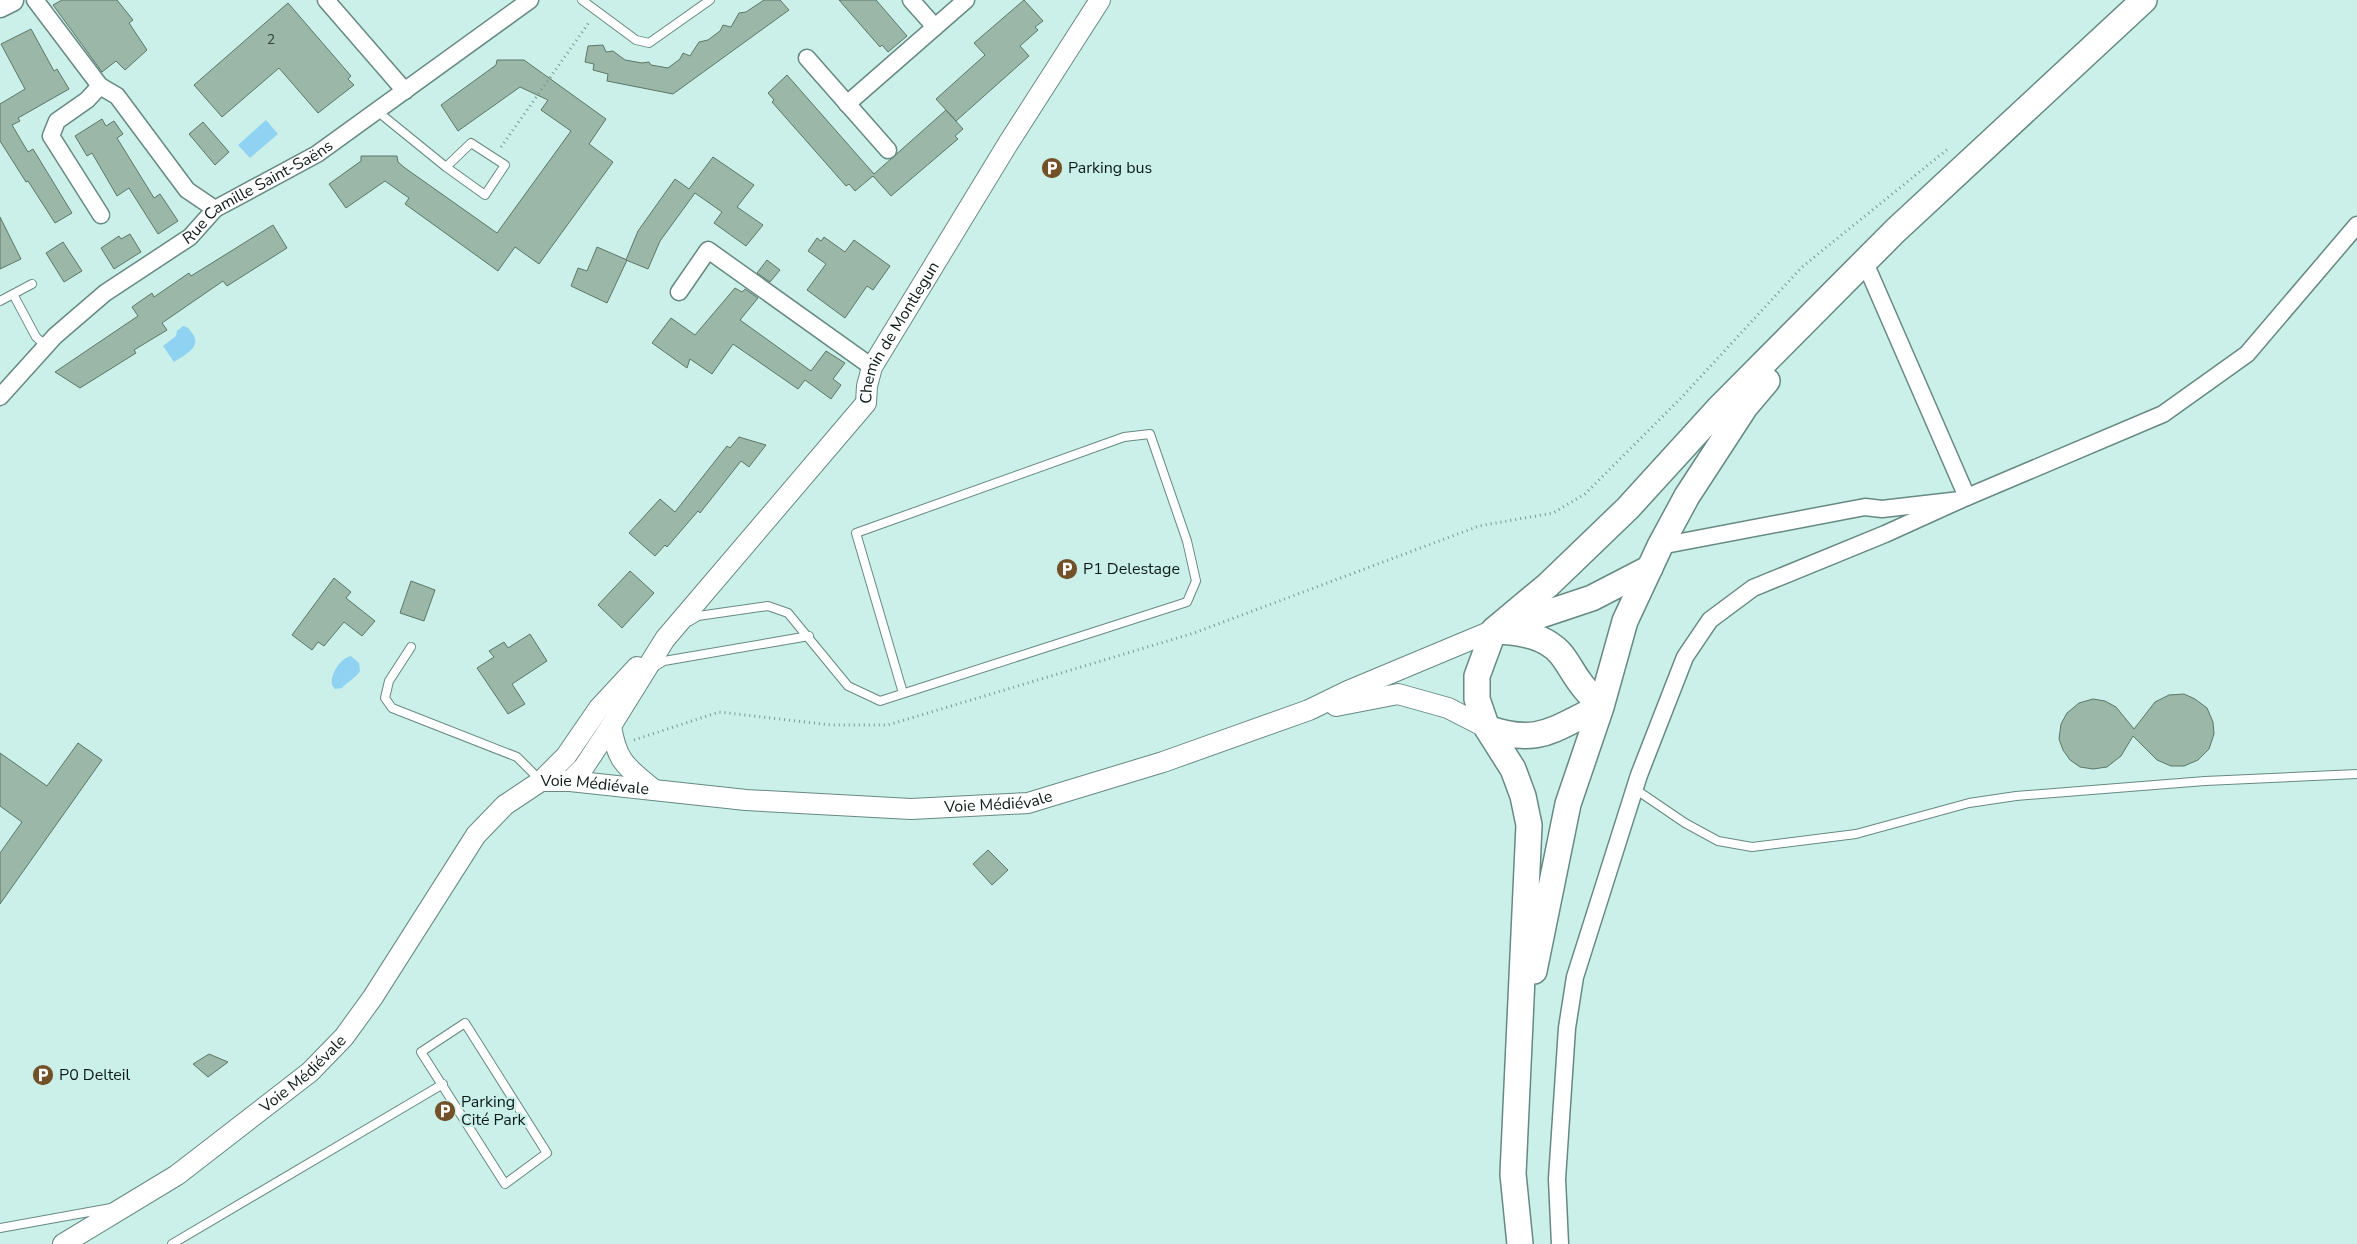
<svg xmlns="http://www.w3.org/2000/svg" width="2357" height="1244" viewBox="0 0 2357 1244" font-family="'Nunito Sans',sans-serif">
  <rect width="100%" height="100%" fill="#cbf0e9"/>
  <path fill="#90d2f1" d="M266,120l12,14 -28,24 -12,-13z
    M183,326c5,1 6,3 9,7 11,14 -8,22 -18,29l-11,-16 13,-10 1,-5z
    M351,656l8,7 1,8c-5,8 -12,10 -18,17l-7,1 -3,-4c-2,-10 8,-27 19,-29z"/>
  <path fill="#9ab7a7" stroke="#5c7768" d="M62,0h55l16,20 -4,3 18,27 -22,20 -9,-9 -14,11 -49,-67z
    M764,0h16l9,10 -116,84 -66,-13 1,-7 -15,-4 1,-6 -9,-2 3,-16 15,-1 3,7 7,-1 12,9 17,3 7,-1 2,3 17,3 12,-9 3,-6 7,3 9,-14 9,-2 12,-9 3,-6 8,2 8,-14 7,-1z
    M839,0h37l31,36 -19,16 -6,-7 -2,2z
    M1024,0l19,21 -8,6 3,3 -18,16 9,10 -73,65 -20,-22 49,-44 -11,-12z
    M288,3l63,73 -3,3 6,6 -36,28 -39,-45 -57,49 -28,-32z
    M31,29l23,42 3,-2 12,20 -51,29 2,3 -8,4 16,27 5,-3 39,64 -17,10 -27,-42 -2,1 -26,-41v-37l25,-15 -24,-45z
    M497,60h27l82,59 -17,25 24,18 -74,102 -24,-17 -17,24 -93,-67 4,-6 -24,-17 -39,27 -17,-24 32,-23v-5h36l1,6 7,6 92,65 74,-102 -30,-21 7,-10 -28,-13 -62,44 -17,-26 55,-40z
    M787,75l87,99 72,-64 17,19 -8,7 3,3 -67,57 -18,-20 -18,15 -6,-7 -3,2 -74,-84 2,-2 -6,-7z
    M102,119l4,7 8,-5 9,13 -6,4 37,60 6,-4 18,27 -20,13 -29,-46 -12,8 -25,-43 -5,3 -12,-20z
    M203,122l26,30 -14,13 -26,-31z
    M713,157l41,28 -17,22 26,18 -17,21 -32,-23 8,-11 -27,-19 -35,48 -12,28 -22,-9 12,-29 37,-52 14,10z
    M0,217l21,42 -21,10z
    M273,225l14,23 -60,38 -4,-5 -61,42 5,7 -33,20 2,3 -56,35 -25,-16 83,-56 -6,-9 20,-14 2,4 35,-24 2,3z
    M130,234l11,18 -27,17 -13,-21 18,-12 2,3z
    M824,237l21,15 9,-12 36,26 -17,24 -6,-4 -22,32 -38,-28 19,-26 -18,-13 9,-13 4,3z
    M63,242l19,29 -18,11 -18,-29z
    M597,247l30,13 -20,43 -36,-17 7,-18 9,3z
    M767,260l13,10 -10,12 -13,-9z
    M735,288l7,4 3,-3 13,9 -18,22 71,51 15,-20 19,12 -12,16 8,6 -10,14 -26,-19 -7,9 -65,-45 -21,30 -22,-15 -3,9 -35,-25 19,-25 24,17z
    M739,437l27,8 -17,22 -8,-6 -41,52 -2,-2 -31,36 -2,-2 -10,11 -26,-23 31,-34 15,13 52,-66 3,2z
    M630,571l24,22 -32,35 -24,-23z
    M334,578l17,14 -5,6 29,23 -13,15 -18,-14 -20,24 -6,-4 -6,8 -20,-15z
    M411,581l24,9 -11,31 -24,-8z
    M530,634l17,27 -35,23 13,20 -17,10 -31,-46 17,-11 -5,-6 15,-9 4,6z
    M2184,694l11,5 12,9 6,14 1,12 -5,15 -11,11 -14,6h-13l-14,-6 -24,-24 -12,20 -14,11 -14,2 -13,-2 -10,-7 -7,-10 -4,-11 2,-15 6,-11 12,-10 14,-4 12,2 11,6 18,22 21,-27 14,-7z
    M78,743l24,17 -102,144v-51l22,-31 -22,-16v-53l47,33z
    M988,850l20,20 -16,15 -19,-21z
    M209,1054l19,8 -20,15 -15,-13z"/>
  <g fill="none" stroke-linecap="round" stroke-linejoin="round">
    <g stroke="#668983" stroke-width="10">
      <path id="service" d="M582,0l54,40 13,3 61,-43
        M377,111l69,56 39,28 20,-30 -34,-22 -25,24
        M13,294l23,43 10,9
        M0,301l32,-17
        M690,621l8,-5 70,-10 20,7 60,73 32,15c102,-33 205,-66 307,-99l9,-21 -9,-40 -37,-107 -26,3 -268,96 47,160
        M411,647l-22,34 -4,17 7,10 125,49 23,23
        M654,667l10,-6 145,-25
        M1635,789l50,34 33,18 34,6 104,-13 113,-31 47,-7 189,-15 152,-7
        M465,1023l82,130 -42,31 -84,-132z
        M0,1228l111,-20
        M172,1244l271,-160"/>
    </g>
    <g stroke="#668983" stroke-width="19">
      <g id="minor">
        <path d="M35,0l65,86 17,10 70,94 28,19"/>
        <path d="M326,0l79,91"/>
        <path d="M911,0l24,27"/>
        <path d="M807,58l81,92"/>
        <path d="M100,86l-13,14 -30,21 -6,15 50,79"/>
        <path d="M847,104l119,-104"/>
        <path d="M1866,265l101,232"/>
        <path d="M679,292l29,-42 164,117"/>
        <path id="s1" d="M0,397l55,-61 50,-43 85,-56 25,-28 102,-55 213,-154"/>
        <path d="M1960,500l203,-86 84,-60 110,-129"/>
        <path d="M1560,1244l-3,-65 10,-151 8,-51 64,-202 46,-118 25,-37 43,-32 132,-54 75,-34 -78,9 -17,-2 -205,39"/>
      </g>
    </g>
    <g stroke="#668983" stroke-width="22">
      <g id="tertiary">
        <path d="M1336,706l62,-12 50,14 39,20"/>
        <path id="s2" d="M541,781h29l176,19 165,9 117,-6 135,-41 146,-52 39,-19 146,-61"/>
        <path d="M570,781l14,-14 27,-41"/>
        <path id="s3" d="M654,790c-27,-23 -37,-27 -43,-64l54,-87 201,-236 1,-17 5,-19 137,-225 91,-142"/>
        <path id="s4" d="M63,1244l114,-69 133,-103 34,-35 29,-40 103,-162 29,-30 36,-24 25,-25 33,-48 38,-41"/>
      </g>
    </g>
    <g stroke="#668983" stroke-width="25">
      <path id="secondary" d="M0,6l12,-6"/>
    </g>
    <g stroke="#668983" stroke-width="28">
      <path id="primary" d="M1508,626l84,-28 58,-30
        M1499,631c13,1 28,2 41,8 23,10 26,24 39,42 6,9 15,18 22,26
        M1487,728c53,19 68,-1 114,-21
        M1534,971l34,-167 33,-97 24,-86 35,-75 27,-50 58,-89 22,-26
        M1520,1244l-7,-70 16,-349 -6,-29 -10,-27 -26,-41 -10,-29v-23l17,-46 54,-45 80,-77 93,-102 174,-175 249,-231"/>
    </g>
    <path stroke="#7c9792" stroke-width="3" stroke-dasharray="1 4" stroke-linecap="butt" d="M501,147l89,-126
      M634,740l85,-28 112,13h57l306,-92 285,-107 74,-13 32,-19 96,-96 121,-131 147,-119"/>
    <use href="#service" stroke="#fff" stroke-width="8"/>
    <use href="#minor" stroke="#fff" stroke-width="16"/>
    <use href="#tertiary" stroke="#fff" stroke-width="20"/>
    <use href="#secondary" stroke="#fff" stroke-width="22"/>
    <use href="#primary" stroke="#fff" stroke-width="25"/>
  </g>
  <defs>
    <g id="parking-disc" transform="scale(1.125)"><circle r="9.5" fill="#725128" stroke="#cbf0e9"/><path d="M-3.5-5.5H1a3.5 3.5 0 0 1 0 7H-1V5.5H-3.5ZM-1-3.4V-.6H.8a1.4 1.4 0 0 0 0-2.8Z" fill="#fff"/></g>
  </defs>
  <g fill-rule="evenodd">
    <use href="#parking-disc" x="1052" y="168"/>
    <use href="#parking-disc" x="1067" y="569"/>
    <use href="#parking-disc" x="43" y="1075"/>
    <use href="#parking-disc" x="445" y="1111"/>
  </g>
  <g text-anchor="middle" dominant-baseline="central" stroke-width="5" stroke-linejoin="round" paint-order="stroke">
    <g font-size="14" fill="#30413c">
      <text x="271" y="39">2</text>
    </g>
    <g font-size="16" fill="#0c1a18" stroke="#cbf0e9" text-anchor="start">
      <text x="1068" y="168">Parking bus</text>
      <text x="1083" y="569">P1 Delestage</text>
      <text x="59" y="1075">P0 Delteil</text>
      <text x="461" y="1102">Parking<tspan x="461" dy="18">Cité Park</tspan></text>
    </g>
    <g font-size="16" fill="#0c1a18" stroke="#cbf0e9">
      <text stroke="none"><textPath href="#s1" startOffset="332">Rue Camille Saint-Saëns</textPath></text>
      <text stroke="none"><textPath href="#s3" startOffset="571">Chemin de Montlegun</textPath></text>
      <text stroke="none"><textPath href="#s2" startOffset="54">Voie Médiévale</textPath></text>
      <text stroke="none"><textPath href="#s2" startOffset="459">Voie Médiévale</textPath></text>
      <text stroke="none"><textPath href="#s4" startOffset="295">Voie Médiévale</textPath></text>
    </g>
  </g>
</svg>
